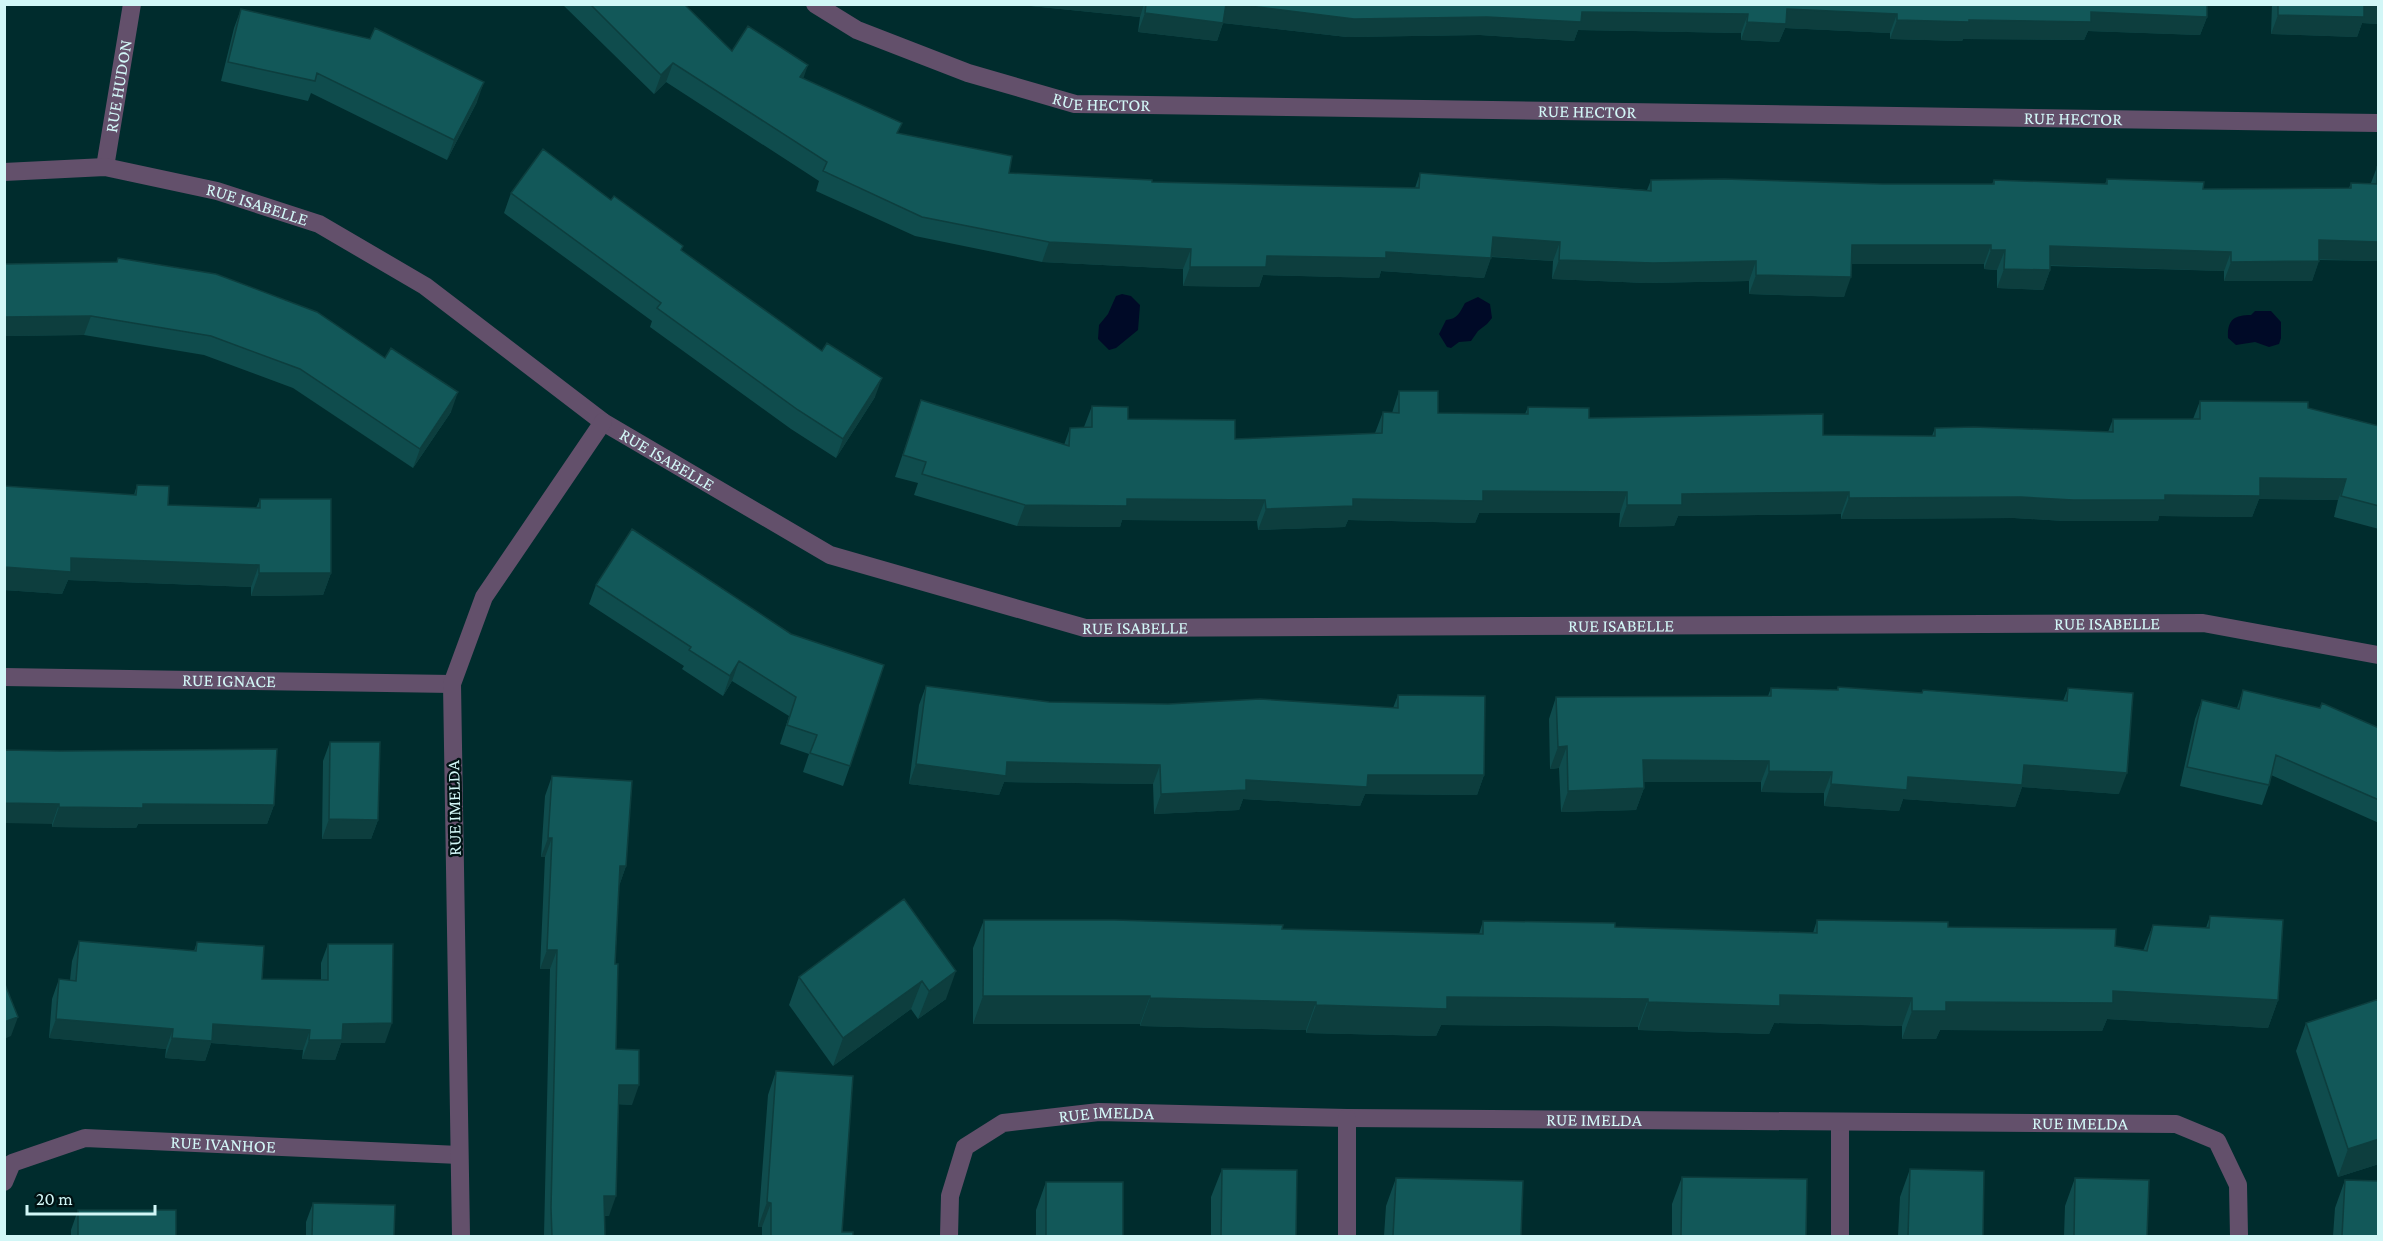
<svg xmlns="http://www.w3.org/2000/svg" width="2383" height="1241" viewBox="0 0 2383 1241" font-family="'Crimson Pro',serif">
  <rect width="100%" height="100%" fill="#002c2d"/>
  <path fill="#000a27" d="M1122,294l9,2 9,9 -2,25 -22,18 -7,2 -11,-11 1,-14 9,-11 8,-18z
    M1478,297l12,7 2,14 -5,6 -9,7 -7,10 -12,1 -8,6 -4,-1 -8,-13 7,-14c12,-1 14,-8 19,-17z
    M2255,311h16l10,11v16l-2,6 -10,3 -14,-5 -19,3 -8,-7c-1,-18 6,-23 23,-23z"/>
  <g fill="none" stroke-linecap="round" stroke-linejoin="round">
    <g stroke="#63506b" stroke-width="18">
      <path id="s1" d="M815,4l42,26 111,43 107,31 1303,19"/>
      <path id="s2" d="M105,167l27,-163"/>
      <path id="s3" d="M4,172l101,-5 112,24 102,33 106,62 178,136 227,133 255,73 1118,-5 175,32"/>
      <path id="s4" d="M4,677l448,7"/>
      <path d="M1840,1122v114"/>
      <path id="s5" d="M4,1182l8,-19 73,-25 374,17"/>
      <path d="M461,1236l-9,-552 32,-87 119,-175"/>
      <path id="s6" d="M949,1236l1,-40 15,-49 38,-24 96,-11 248,6 829,6 41,17 21,44 1,51"/>
      <path d="M1347,1236v-118"/>
    </g>
  </g>
  <path fill="#0f4c4d" d="M562,4h122l48,47 71,27 95,55 111,40 143,9 263,6 5,-15 227,17 4,-10 231,4h110l2,-4 111,4 2,-5 96,10 146,-1 2,-5h20l6,-16h2v94l-60,-1 -7,21h-88v-10l-174,-5v4l-7,20 -46,-2v-18l-13,-1v-5h-132l-8,33 -95,-3v-13l-103,2 -94,-4 1,-18 -62,-4 -7,21 -103,-7 -2,7 -116,-3 -4,12 -76,-1v-17l-141,-7 -127,-26 -99,-45 3,-10 -153,-99 -12,12z
    M1010,4h1197v13l-7,18 -112,-4 -4,9 -121,-1 -1,2 -72,-2v-6l-105,-5 -6,14 -38,-2v-7l-163,-3 -4,11 -94,-6 -133,2 -124,-14 -6,18 -79,-9 2,-15z
    M2272,4h107v20l-17,-1 -5,14 -86,-3z
    M241,9l236,93 -30,58 -136,-67 -3,8 -87,-20 13,-53z
    M511,193l100,7 72,46 -2,4 194,147 -39,61 -45,-29 -141,-102 2,-6 -148,-108z
    M118,258l333,154 -38,56 -120,-80 -89,-33 -120,-20 -80,1v-72l113,-2z
    M1399,391l39,22 87,1 3,-7 61,11 234,17 109,1 3,-8 173,4 5,-13h80l7,-18 108,7 71,18v103l-45,-12 4,-17 -79,-1 -7,18 -93,-1 -1,5h-93l-51,-3 -173,1v-5l-163,2 -4,10 -55,1 1,-14h-141l-4,10 -127,-3 -3,7 -87,3 -1,-9 -135,-1 -2,7 -103,-1 -103,-31 4,-12 -23,-6 26,-77 143,45 6,-17 14,-1 8,-21 36,13 107,20 140,-6 8,-21 9,1z
    M137,485l31,20 88,3 4,-9 71,74 -8,22 -72,1v-9l-183,-7 -6,14 -58,-4 130,-95z
    M596,585l195,49 59,132 -7,20 -40,-14 6,-18 -29,-10 9,-28 -57,-35 -9,15 -41,-27 2,-3 -95,-62z
    M926,686l123,16 344,6 5,-13 86,80 -7,20 -112,-1 -5,12 -117,-7 -4,11 -85,4 -1,-30 -149,-2 -5,13 -90,-11 10,-79z
    M1838,687l84,6 1,-3 140,11 5,-13 51,106 -97,-7 -7,20 -112,-8 -4,12 -75,-5v-13l-63,-1v-10h-118l1,6 -8,22 -75,2 -2,-44 -9,1 -1,-50 7,-22 212,-1 3,-8 66,2z
    M2243,690l136,38v95l-108,-48 -2,10 -7,20 -82,-19 15,-67 7,-19 35,8z
    M330,742l48,78 -7,19h-49l1,-78z
    M4,750l270,55 -7,19h-129l-2,4 -84,-1v-3z
    M552,776l74,90 -7,20 -4,78 1,85 16,56 -14,-1 -9,112h-5l1,20h-61l6,-267h-10l5,-112h-4l4,-61z
    M904,899l42,100 -28,20 -7,-10 -78,57 -44,-61 10,-28z
    M2210,916l68,84 -10,28 -161,-9 -5,12 -162,-1 -4,9h-34v-13l-128,-3 -5,11 -131,-4v-3l-197,-2 -5,11 -130,-3v-3l-166,-4v-2h-167v-76l11,-28 298,9 197,5 4,-13 132,6 198,6 4,-13 131,7 167,19 28,5 10,-26 53,3z
    M79,941l115,10 3,-9 65,37 59,1v-17l7,-19 57,99h-44l-6,17 -33,-1 1,-9 -92,-7 -6,18 -40,-3 1,-9 -117,-11 3,-39 7,-20 11,1 2,-19z
    M2379,999v165l-41,13 -42,-126 10,-28z
    M776,1071l66,161 11,4h-91v-9h-4l10,-132z
    M1222,1169l74,67h-85v-39z
    M1910,1169l73,67h-85l2,-39z
    M1682,1177l124,59h-134v-32z
    M1396,1178l125,58h-137l2,-30z
    M2075,1178l72,58h-83l1,-30z
    M2345,1180l34,56h-46l2,-28z
    M1046,1182l77,54h-87v-26z
    M313,1203l81,33h-88v-14z
    M78,1210l98,26h-105v-6z"/>
  <path fill="#0d3e3e" d="M1010,4h134l-4,13z
    M1225,4l357,8 166,2 -7,19 -163,-3 -4,11 -94,-6 -133,2 -124,-14 -6,18 -79,-9 7,-19z
    M2364,4h15v20l-17,-1 -5,14 -86,-3 7,-19z
    M1787,9l110,5 -7,19 -105,-5 -6,14 -38,-2 6,-18z
    M2091,12l116,5 -7,18 -112,-4 -4,9 -121,-1 -1,2 -72,-2 7,-19z
    M673,63l-7,19 -12,12 7,-19z
    M808,65l-7,20 -1,-8z
    M484,82l-7,20 -30,58 7,-20z
    M1493,237l67,5 -7,19 -68,-5z
    M2319,240l60,2v19l-67,-2z
    M1049,242l142,7 -8,20 -141,-7z
    M1852,245h139l-7,19h-139z
    M2050,246l181,6 -7,19 -181,-6z
    M1991,250h14l-8,20 -13,-1z
    M1386,252l105,6 -7,20 -103,-7 -2,7 -116,-3 -4,12 -76,-1 7,-19 77,-11z
    M1559,260l197,1 -7,20 -103,2 -94,-4z
    M2319,261l-7,20h-88l7,-19z
    M2004,269l46,1 -7,20 -46,-2z
    M1756,275l95,2 -7,20 -95,-3z
    M91,316l-7,19 -80,1v-19z
    M882,378l-7,19 -39,61 7,-19z
    M458,392l-7,20 -38,56 7,-19z
    M2260,478l86,1 -8,21 -79,-1 -7,18 -93,-1 -1,5h-93l-51,-3 -173,1 8,-21z
    M1483,491l144,1 -7,21h-141l-4,10 -127,-3 -3,7 -87,3 8,-21 87,-10z
    M1849,492l-8,22 -163,2 -4,10 -55,1 8,-22 55,-11z
    M1127,499l138,1 -8,21 -135,-1 -2,7 -103,-1 8,-21z
    M71,558l188,7 -8,22 -183,-7 -6,14 -58,-4v-23z
    M259,573h72l-8,22 -72,1z
    M739,661l-7,20 -9,15 7,-20z
    M1567,746l-8,22 -9,1 8,-22z
    M1643,760l126,1 -8,21h-126z
    M1007,762l153,3 -7,19 -149,-2 -5,13 -90,-11 7,-20z
    M2024,765l103,8 -8,21 -97,-7 -7,20 -112,-8 -4,12 -75,-5 7,-22z
    M1769,771l63,1 -8,21 -63,-1z
    M1368,775h116l-7,20 -112,-1 -5,12 -117,-7 -4,11 -85,4 7,-20 85,-14z
    M1644,788l-8,22 -75,2 7,-21z
    M4,803l55,1 -7,20 -48,-1z
    M143,804l131,1 -7,19h-129l-2,4 -84,-1 7,-20z
    M329,819l49,1 -7,19h-49z
    M548,838h4l-7,19h-4z
    M620,866h6l-7,20 -6,-1z
    M547,950h10l-7,19h-10z
    M956,971l-10,28 -28,20 11,-28z
    M922,981l-11,28 -78,57 10,-28z
    M2113,991l165,9 -10,28 -161,-9 -5,12 -162,-1 -4,9h-34l10,-28 34,-9z
    M1780,995l132,3 -10,28 -128,-3 -5,11 -131,-4 10,-28z
    M983,996h167l-10,28h-167z
    M1447,997l201,2 -10,28 -197,-2 -5,11 -130,-3 10,-28z
    M1150,998l166,4 -10,28 -166,-4z
    M18,1017l-7,19 -7,3v-17z
    M56,1019l117,10 -7,20 -117,-11z
    M392,1023l-7,20h-44l-6,17 -33,-1 7,-19 34,-16z
    M213,1024l97,6 -7,20 -92,-7 -6,18 -40,-3 7,-20z
    M619,1085h20l-7,20 -21,-1z
    M2379,1139v25l-41,13 10,-28z
    M604,1196h12l-7,20 -12,-1z
    M767,1202l4,1 -9,24h-4z"/>
  <path fill="#125859" stroke="#0d3e3e" stroke-width="1.5" d="M590,4h94l48,47 16,-25 60,39 -8,12 102,46 -5,10 115,23 -3,17 143,7v2l267,6 1,-15 231,18v-11l73,-1 158,5h112v-4l113,4v-5l97,3 -1,7 148,-1v-5l26,1v-17h2v75l-60,-2v21l-88,1v-10l-181,-6v24l-46,-1 1,-19h-14v-5h-139l-1,32 -95,-2v-14l-103,2 -94,-3 1,-18 -67,-5 -2,21 -105,-6v6l-119,-2 -1,11h-76l1,-18 -142,-7 -127,-25 -99,-46 4,-9 -154,-99 -12,12z
    M1146,4h80l-3,19 -78,-10z
    M1233,4h974v13l-116,-5v10l-122,-2v2l-72,-2v-6l-110,-5 -1,15 -39,-2 1,-8 -166,-2 -1,10 -94,-5 -133,2z
    M2278,4h86v13l-86,-2z
    M241,9l129,30 5,-11 109,54 -30,58 -137,-67 -2,8 -87,-19z
    M543,149l68,51 3,-4 69,50 -2,4 141,101 5,-8 55,35 -39,61 -45,-29 -141,-102 4,-5 -150,-110z
    M118,258l98,16 101,38 68,46 6,-10 67,44 -38,57 -120,-80 -89,-33 -120,-20 -87,1v-53l113,-2z
    M1399,391h39v22l90,1v-7l61,1v10l234,-4v21l112,1v-8l39,-1 139,5v-13h87v-18l108,1v6l71,18v80l-38,-10 5,-17 -86,-1v18l-95,-1v5h-92l-52,-3 -172,1v-6l-167,2v11h-55v-13l-144,-1v10l-130,-2v7l-87,3 -1,-9 -138,-1v7l-102,-1 -103,-31 4,-12 -23,-7 18,-55 148,46 1,-18 22,-1v-21l36,1v12l107,1v19l147,-6 1,-21 16,1z
    M137,485l32,1 -1,19 92,3v-9h71v74h-72v-8l-188,-7v14l-67,-5v-81l132,9z
    M632,529l159,105 93,31 -34,101 -40,-13 7,-18 -30,-10 9,-28 -57,-36 -9,15 -41,-26 2,-3 -95,-62z
    M926,686l123,16 119,2 92,-5 138,9v-13l87,1 -1,79h-116l-1,12 -121,-7v10l-85,4 -1,-29 -153,-3 -1,14 -90,-12z
    M1838,687l84,6 1,-3 144,11 1,-13 65,5 -6,80 -103,-8 -2,20 -114,-8 -1,13 -76,-6 1,-12 -63,-1v-10l-126,-1 1,28 -76,3 -1,-45 -9,1 -2,-50 215,-1v-8l67,2z
    M2243,690l77,18 2,-5 57,25v72l-103,-45 -7,30 -82,-18 15,-67 37,9z
    M330,742h50l-2,78 -49,-1z
    M277,749l-3,56 -131,-1v4l-84,-1v-3l-55,-1v-53l56,1z
    M552,776l80,5 -6,85h-6l-5,98h3l-2,85 23,1v35h-20l-3,111h-12l1,40h-53l-1,-28 6,-258h-10l5,-112h-4z
    M904,899l52,72 -27,20 -7,-10 -79,57 -44,-61z
    M2210,916l73,4 -5,80 -165,-9v12l-167,-1v9h-34v-13l-132,-3v11l-132,-4v-3l-201,-2v12l-131,-4v-3l-166,-4v-2h-167l1,-76h131l168,5 -1,4 201,5v-13l132,2v4l202,6v-13l131,2v5l168,2 -1,17 32,5 6,-26 56,3z
    M79,941l117,10 1,-9 67,4 -2,33 66,1v-36h65l-1,79 -49,1 -1,16h-33l1,-10 -97,-6 -1,17 -40,-3 1,-9 -117,-10 3,-40 17,2z
    M4,982l14,35 -14,5z
    M2379,999v140l-31,10 -42,-126z
    M776,1071l77,5 -11,156h11v4h-82v-33l-4,-1z
    M1222,1169l75,1 -1,66h-75z
    M1910,1169l74,2 -1,65h-75z
    M1682,1177l125,2 -1,57h-125z
    M1396,1178l127,3 -2,55h-128z
    M2075,1178l74,2 -2,56h-73z
    M2345,1180l34,1v55h-37z
    M1046,1182h77v54h-77z
    M313,1203l82,2 -1,31h-82z
    M78,1210h98v26h-98z"/>
  <g text-anchor="middle" dominant-baseline="central" stroke-width="4.5" stroke-linejoin="round" paint-order="stroke">
    <g font-size="18" fill="#d2f7f7" stroke="#001213">
      <text stroke="none"><textPath href="#s2" startOffset="82">RUE HUDON</textPath></text>
      <text stroke="none"><textPath href="#s1" startOffset="306">RUE HECTOR</textPath></text>
      <text stroke="none"><textPath href="#s1" startOffset="792">RUE HECTOR</textPath></text>
      <text stroke="none"><textPath href="#s1" startOffset="1278">RUE HECTOR</textPath></text>
      <text stroke="none"><textPath href="#s3" startOffset="258">RUE ISABELLE</textPath></text>
      <text stroke="none"><textPath href="#s3" startOffset="744">RUE ISABELLE</textPath></text>
      <text stroke="none"><textPath href="#s3" startOffset="2220">RUE ISABELLE</textPath></text>
      <text stroke="none"><textPath href="#s3" startOffset="1248">RUE ISABELLE</textPath></text>
      <text stroke="none"><textPath href="#s3" startOffset="1734">RUE ISABELLE</textPath></text>
      <text stroke="none"><textPath href="#s4" startOffset="225">RUE IGNACE</textPath></text>
      <text transform="translate(454 808) rotate(-91)">RUE IMELDA</text>
      <text stroke="none"><textPath href="#s6" startOffset="240">RUE IMELDA</textPath></text>
      <text stroke="none"><textPath href="#s6" startOffset="728">RUE IMELDA</textPath></text>
      <text stroke="none"><textPath href="#s6" startOffset="1214">RUE IMELDA</textPath></text>
      <text stroke="none"><textPath href="#s5" startOffset="236">RUE IVANHOE</textPath></text>
    </g>
  </g>
  <rect width="2383" height="1241" fill="none" stroke="#d2f7f7" stroke-width="12"/>
  <path d="M27 1205v9h128v-9" fill="none" stroke="#d2f7f7" stroke-width="3"/>
  <text x="36" y="1205" font-size="18" fill="#d2f7f7" stroke="#001213" stroke-width="4.5" paint-order="stroke">20 m</text>
</svg>
